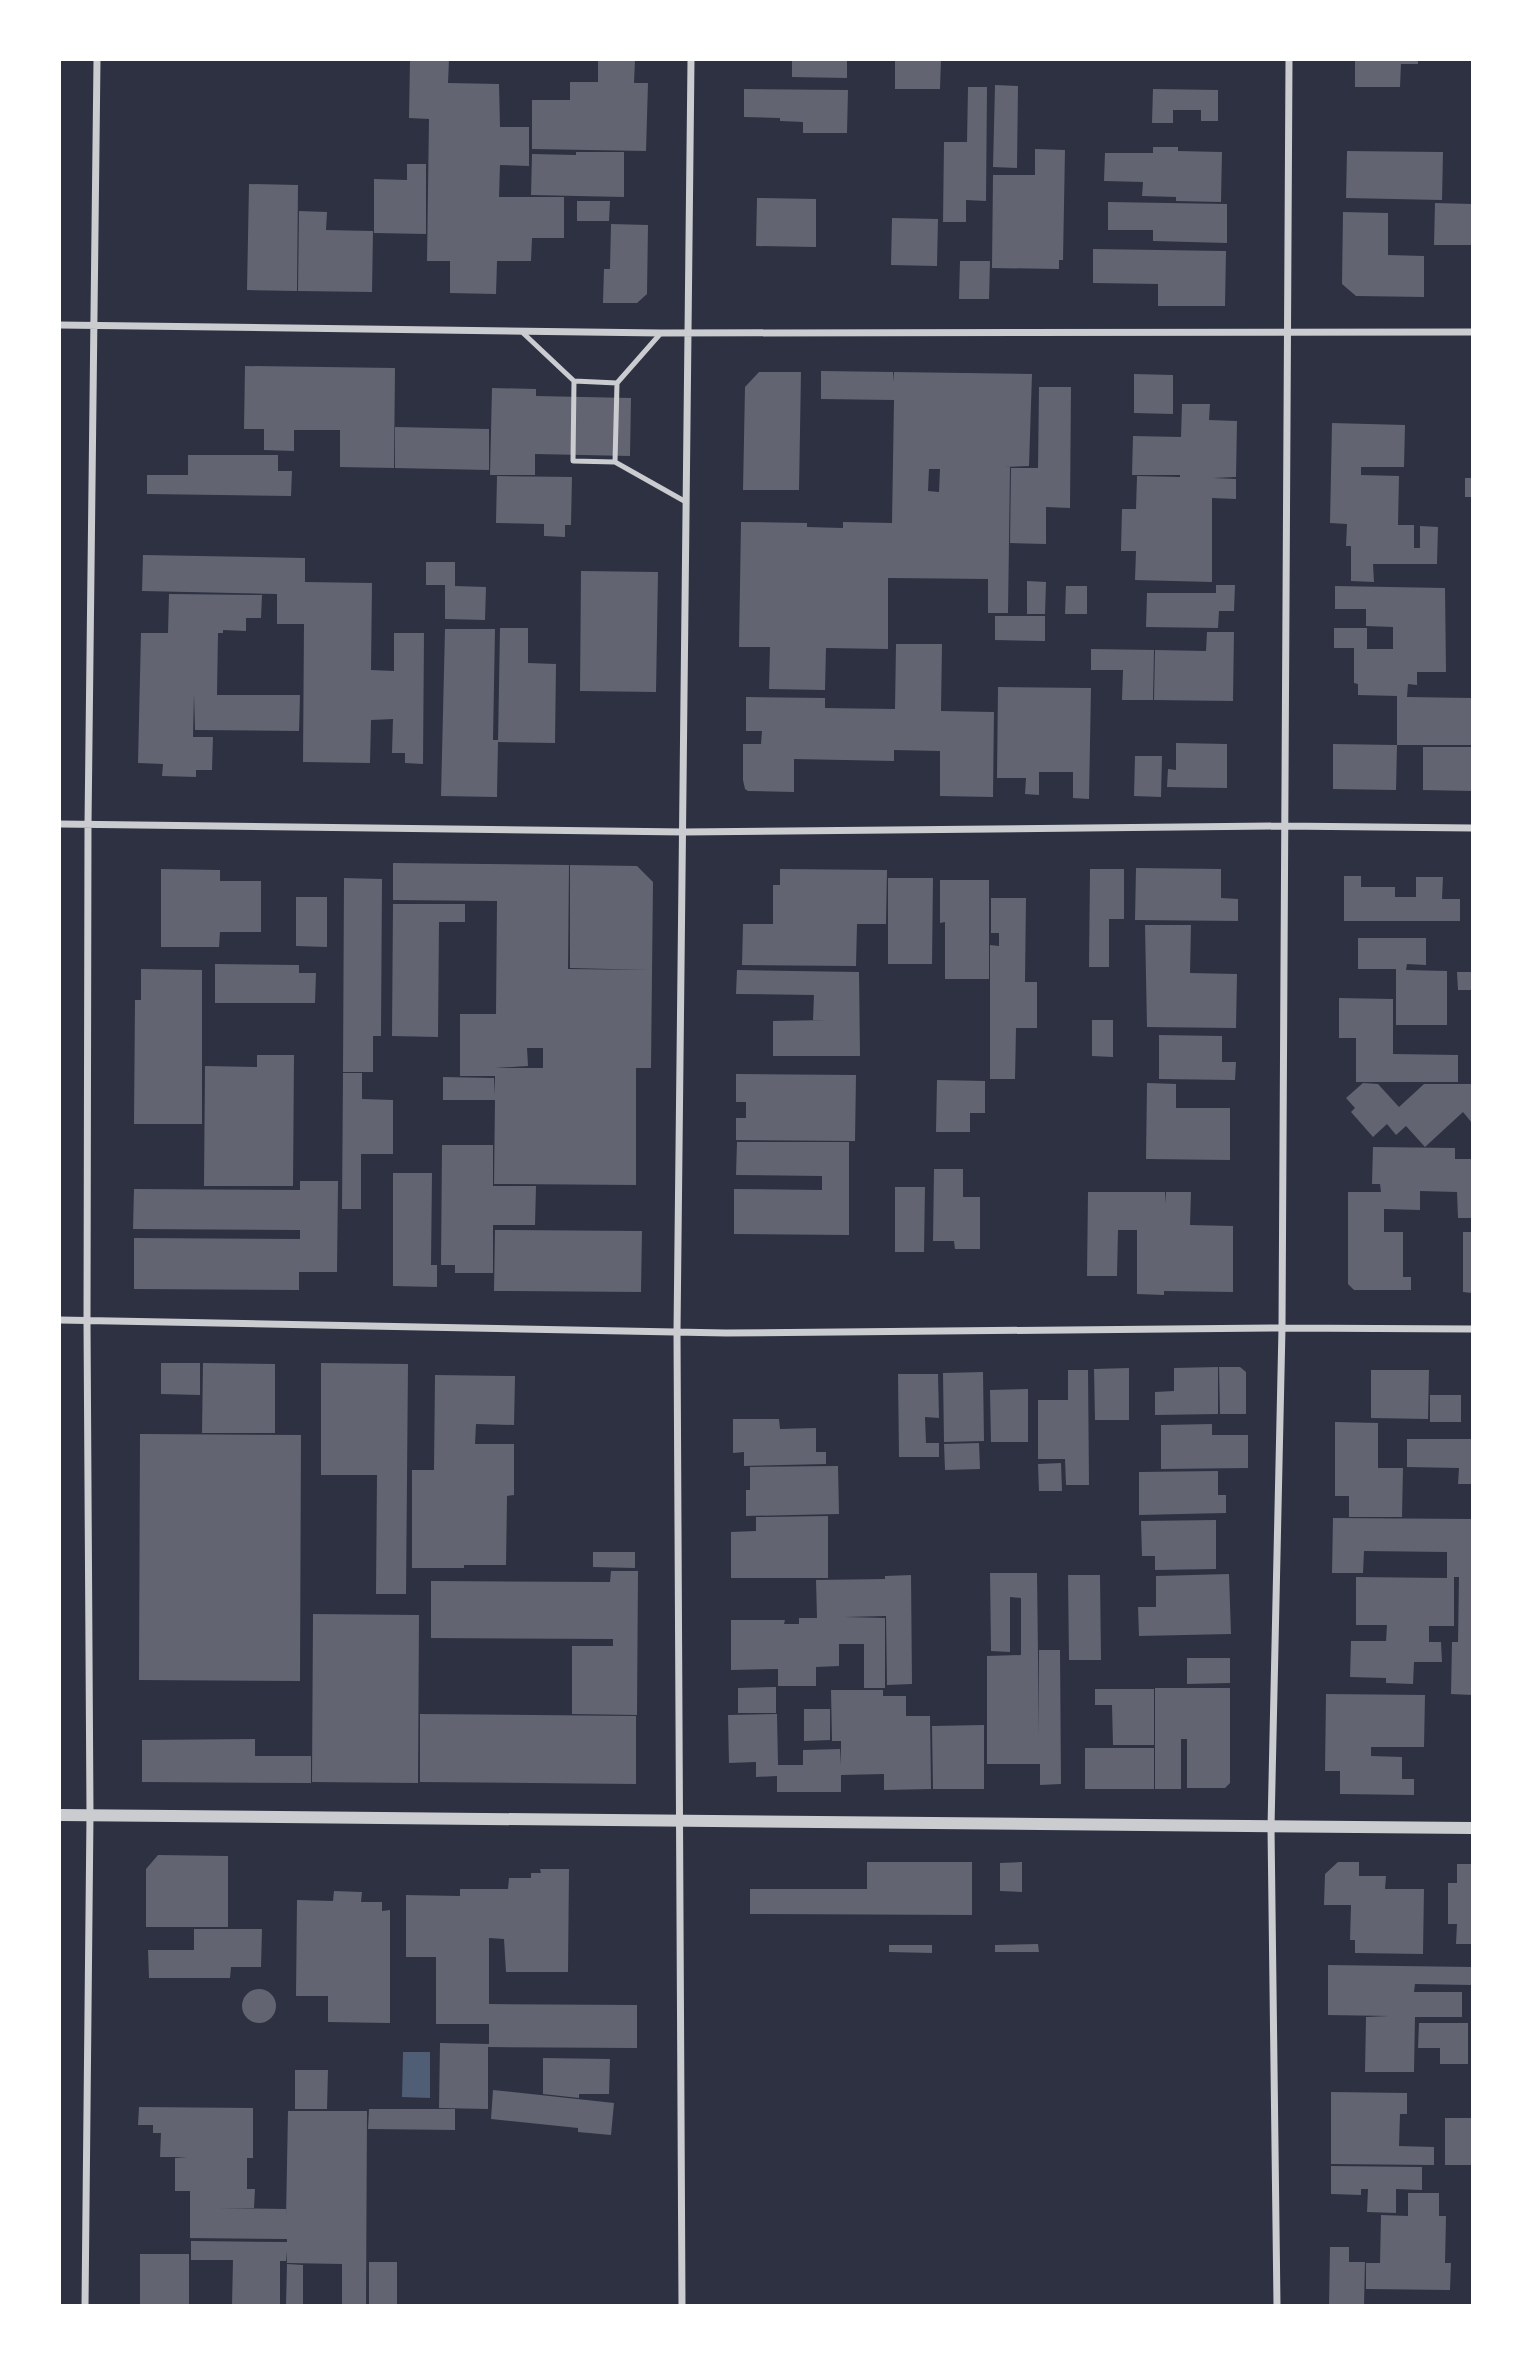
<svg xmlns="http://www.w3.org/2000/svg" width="1532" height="2365" viewBox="0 0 1532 2365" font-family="Arial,sans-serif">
  <rect width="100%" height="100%" fill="#2d3142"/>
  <path fill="#4f5d75" d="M403,2052h27v46l-28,-1z"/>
  <path fill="#626471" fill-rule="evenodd" d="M410,60h39l-1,23 51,1 1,43h29v39l-29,-1 -1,32h65v41h-32l-1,23h-34l-1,33 -46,-1v-32h-23l2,-142 -20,-1z
    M598,60h37l-1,23h14l-2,68 -114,-2v-49h38v-18h28z
    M792,60h55v18l-55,-1z
    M895,60h46l-1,29h-45z
    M1355,60h63v4h-17l-1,23h-45z
    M995,85l23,1 -1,82 -24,-1z
    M968,87h19l-1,114 -20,-1v22h-23l1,-80h23z
    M744,89l104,1 -1,43h-44v-11l-23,-1v-3l-36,-1z
    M1153,89l65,1v31h-17v-11h-28v13h-21z
    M1153,147h25v4l44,1 -1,50 -45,-1v-4l-34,-1 1,-14 -39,-1 1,-28h48z
    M1035,149l30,1 -2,110h-4v9l-67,-1 1,-93h42z
    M1347,151l96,1 -1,48 -96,-2z
    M576,152h48v45l-93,-2 1,-41 44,1z
    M407,164h19v70l-52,-1v-54l33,1z
    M249,184l49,1 -1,106 -50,-1z
    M757,198l59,1v48l-60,-1z
    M577,201h33l-1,20h-32z
    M1108,202l119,2v39l-74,-2v-11h-45z
    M1435,203l37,1v41h-38z
    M299,211l28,1 -1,18 47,1 -1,61 -74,-1z
    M1343,212l45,1v42l36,1v41l-68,-1 -14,-12z
    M892,218l46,1 -1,47 -46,-1z
    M611,224l37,1 -1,69 -10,9h-34l1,-34h6z
    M1093,249l133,2 -1,55h-67v-22l-65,-1z
    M960,261h30l-1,38h-30z
    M245,366l150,2 -1,100 -54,-1v-37h-46v21l-30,-1v-21h-20z
    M821,371l72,1v10l1,-10 138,2 -3,92 -25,1h6l-2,146h-20v-34l-100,-1v71l-62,-1 -1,42 -56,-1 1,-42h-31l2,-125 66,1v4l36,1v-6l49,1 2,-123 -73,-1zM929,469h11l-1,23 -11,-1z
    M759,372h42l-2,118h-56l2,-103z
    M1134,374l39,1v39l-39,-1z
    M1039,387h32l-1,121 -24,-1v37l-36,-1 1,-75h27z
    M492,388l44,1v7l95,2 -1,58 -95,-2v21h-45z
    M1182,404h28l-1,16 28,1 -1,56 -23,1 23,1v20l-24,-1v84l-77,-2 1,-29h-15l1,-42h14l1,-33 43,1v-2h-48l1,-39 48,1z
    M1332,423l73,2 -1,42h-43v8l38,1 -1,49h16v23h6v-22l18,1 -1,37h-64l1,18 -23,-1v-35h-5l1,-22 -17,-1z
    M395,427l94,2v41l-94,-2z
    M188,455h90v16h14l-1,25 -144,-2v-19h41z
    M497,476l75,1 -1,48h-6v12l-21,-1v-12l-48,-1z
    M1465,478h7v19h-7z
    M143,555l162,3v24l67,1 -1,87 23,1v-38h30l-1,131 -18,-1v-10h-13l1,-34 -22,1 -1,43 -67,-1 1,-138h-27v-30l-135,-3z
    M426,562h29v24l31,1 -1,33 -40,-1v-34h-19z
    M581,571l77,1 -2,120 -76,-1z
    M1027,581l19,1 -1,32h-18z
    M1216,585h19l-1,26h-15l-1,17 -72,-1 1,-34h69z
    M1066,586h21v28h-22z
    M1335,586l110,2 1,84h-29v13l-9,-1 -1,13 65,1v47h-75v-49l-39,-1v-11l-4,-1v-35h-20v-20h33v21h26v-22l-27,-1v-17h-31z
    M169,594l93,1 -1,23h-15v13l-23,-1v3h-5l-1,62h83l-1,36 -104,-1 -1,-36 -1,43h20l-1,33h-16v7l-34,-1 1,-12 -25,-1 3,-130h27z
    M995,616h50v25l-50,-1z
    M500,628h28v35l28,1 -1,79 -57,-1z
    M445,629h50l-2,111h5l-1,57 -56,-1z
    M1207,632h27l-1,69 -79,-1 1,-50 51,1z
    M896,644h46l-1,67 53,1 -1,85 -53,-1v-45l-46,-1v11l-100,-2v33l-46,-1 -3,-2 -2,-9v-36h18l1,-13h-16v-34l79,1v10l70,1z
    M1091,649l63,1 -1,50h-31l1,-30h-32z
    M998,687l93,1 -2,111 -16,-1v-26h-34v23l-14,-1 1,-16h-29z
    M1176,743l51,1v44l-60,-1 1,-18 8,1z
    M1333,744l64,1 -1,45 -63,-1z
    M1423,747h49v44l-49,-1z
    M1135,756h27l-1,41 -27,-1z
    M393,863l176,2 -1,104 81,1 -79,-2v-103l67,1 16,16 -2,186h-15v117l-142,-1 1,-84h-52v-23l51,1 1,17v-19h-35v-62h36l1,-113 -104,-1zM527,1048h16v20h-48l33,-2z
    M1136,868l85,1v29l17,1v22l-103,-1z
    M161,869l59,1v11h41v51h-41l-1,15h-58z
    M780,869l107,1 -1,54h-29l-1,42 -114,-1 1,-41h30v-39h7z
    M1090,869h34v50h-15v48h-20z
    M1344,876h17v11h34v10h21v-20h27l-1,22h18v22h-116z
    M344,878l38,1 -1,157h-8v36h-30z
    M888,878h45l-1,86h-44z
    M940,880h49v99h-44v-57l-5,1z
    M296,897h31v50l-31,-1z
    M991,898h35l-1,84h12v46h-21l-1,51h-25v-134l9,1v-13h-8z
    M393,904h72v18h-26l-1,115 -46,-1z
    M1145,925h46l-1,48 47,1 -1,54 -89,-1z
    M1358,938h68v27l-19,-1 -1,6 41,1v54h-51v-56h-38z
    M215,964l84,1v8h17l-1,30h-100z
    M141,969l61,1v154h-68l1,-124h6z
    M737,970l122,2 1,84h-87v-35l54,-1h-14l1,-25 -78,-1z
    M1457,972h15v18h-14z
    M1339,998l54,1v55l65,1v27h-102v-44h-17z
    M1092,1020h21v37l-21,-1z
    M1159,1035l63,1v26h14l-1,18 -76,-1z
    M257,1055h37l-1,131h-89l1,-120 52,1z
    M343,1073h19v26l31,1v54h-32v55h-19z
    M736,1074l120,1 -1,66 -119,-1v-22h10v-16h-10z
    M937,1080l48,1v32h-15v19h-34z
    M1147,1083l29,1v24h54v52l-84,-1z
    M1363,1083l15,1 21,23 25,-23h48v39l-9,-11 -38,35 -19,-21 -10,9 -9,-11 -14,13 -22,-25 4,-4 -9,-10z
    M737,1142h112v93l-115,-1v-45l88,1v-14l-86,-1z
    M442,1145h51v41h43l-1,39h-42v48h-38v-8h-14z
    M1373,1147l82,1v11h17v59h-14l-1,-26 -37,-1v19l-36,-1v23h19v45h8v13h-57l-6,-6v-92h33l-1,-8h-8z
    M934,1169h29v28h17v52h-25l-1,-8h-21z
    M393,1173h39l-1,92h6v22l-44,-1z
    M300,1181h38l-1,91h-38v18l-165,-1v-51l166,1v-9l-167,-1 1,-40 166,1z
    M895,1187h30l-1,65h-29z
    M1088,1192h77v12l1,-12h25l-1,33 43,1v66l-69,-1v4l-27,-1v-64h-19l-1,46h-30z
    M495,1230l147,1 -1,61 -147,-1z
    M1463,1232h9v61l-9,-1z
    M161,1363h39v32l-39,-1z
    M203,1363l72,1v69h-73z
    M321,1363l87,1 -2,230h-30l1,-119h-56z
    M1218,1367v47l-63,1v-23l19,-1v-23z
    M1219,1367h21l6,5v42h-26z
    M1129,1368v52h-34l-1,-51z
    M1068,1370h20l1,115h-23l-1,-26h-27v-59h30z
    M1371,1370h58l-1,49 -57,-1z
    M983,1372l1,69 -40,1 -1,-69z
    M898,1374h40l1,44 -14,-1 1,26h13v14h-40z
    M435,1375l80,1 -1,49 -38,-1 -1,20h39v51l-7,1 -1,69h-42v3h-52v-98h22z
    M1028,1389v53h-37l-1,-52z
    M1430,1395h31v27h-31z
    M733,1419h46l1,10 36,-1v24h10v12l-82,2v-14l-11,1z
    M1335,1422l43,1v45h25l-1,49h-53v-21h-14z
    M1212,1424v11h36v33l-87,1v-44z
    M140,1434l161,1 -1,246 -161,-1z
    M1407,1439h65v45h-14l1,-16 -52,-1z
    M979,1443l1,26 -35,1 -1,-26z
    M1061,1463l1,28h-23l-1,-27z
    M838,1466l1,48 -93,2v-26h4v-23z
    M1218,1471v24h8v18l-87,2v-43z
    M828,1516v62h-97v-46l25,-1v-14z
    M1333,1518l139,1v176l-21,-1 1,-52h6l1,-65h-5v49h-25v16h12l1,20h-28l-1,22 -27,-1v-5l-36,-1 1,-36h35l1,-16h-31v-48l91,1v-26l-83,-1 -1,22h-31z
    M1216,1520v49l-61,1v-14h-13l-1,-35z
    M593,1552h42v16l-42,-1z
    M611,1571h27l-1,144 -65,-1v-68h41v-7l-182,-1v-57l179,1z
    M990,1573h47l2,163v-86h21l1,134 -21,1v-21h-53v-108l34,-1v-57l-11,-1v55l-19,-1z
    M1229,1574l2,60 -92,2 -1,-29h18v-31z
    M911,1575l1,109 -25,1 -1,-69 -42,1 41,1v70h-21v-44h-25v22l-23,1v19h-38v-17l-47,1v-50h54l-1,4h15v-6h18l-1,-38 69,-1v-3z
    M1068,1575h32l1,85h-32z
    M313,1614l106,1 -1,168 -106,-1z
    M1187,1658h43v25l-43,1z
    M776,1687v26h-38v-25z
    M1155,1688h75v95l-5,5h-38v-49h-6v50h-26z
    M1095,1689h59v56h-41l-1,-40h-17z
    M831,1690h52v6h23v20h24l1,73 -47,1v-16l-43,1v17h-64v-16l-21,1v-15l-27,1 -1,-48 49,-1 1,51h25v-15l37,-1 1,16v-24h-9z
    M1326,1694l99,1 -1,52h-53v9l31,1v22h12v16l-74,-1v-23h-15z
    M804,1709h26v31l-26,1z
    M420,1714l216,2v68l-216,-2z
    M984,1725v64h-51l-1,-63z
    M255,1739v17h56v27l-169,-1v-42z
    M1085,1748h69v41h-69z
    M158,1855l70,1v71h-82v-58z
    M867,1862h105v53l-222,-1v-25h117z
    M1022,1862v30l-22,-1v-28z
    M1338,1862h21v14h27l-1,13h39l-1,65 -68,-1v-13h-5l1,-35h-27l1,-31z
    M1457,1864h15v80h-16l1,-20h-9v-41h9z
    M540,1869h29l-1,103h-62l-2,-33 -15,-1v66l148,1v43l-149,-1v62l-49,-1 1,-65 49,1v-20h-53v-67h-30v-62l54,1v-7h48l1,-11h22v-5h10z
    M334,1891l28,1 -1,10h21v9l8,-1v113l-62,-1v-26h-32l1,-96 36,1z
    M194,1929h68l-1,38h-30l-1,11h-81l-1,-28h46z
    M1038,1944l1,8h-44v-7z
    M889,1945h43v8l-43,-1z
    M1328,1965l144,2v18l-57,-1 -1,8h48v25h-47l-1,55h-49l1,-55 23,-1 -61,-1z
    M242 2006a17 17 0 1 1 34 0a17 17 0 1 1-34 0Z
    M1419,2023h49v41h-28v-16h-22z
    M543,2058l67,1 -1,35h-30v4l-36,-4z
    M295,2070h33l-1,39h-32z
    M493,2090l121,13 -3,32 -33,-3v-4l-87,-9z
    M1331,2092l76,1v21h-7l-1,32 35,1v18l-103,-1z
    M139,2107l114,1v50h-6v31h8l-1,19h-36l68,1v9l2,-107h79l-1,195h-24v-42l-55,-1 -1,-12v10h-6v45h-48l1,-46h-42v-19l96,1v-3l-97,-1v-47h-15v-33l12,-1h-27l1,-24h-8v-8h-15z
    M369,2109h86v21l-87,-1z
    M1445,2118h27v47h-27z
    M1331,2166l91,1v23l-26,-1v24l-29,-1 1,-23h-7v6l-30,-1z
    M1408,2193h31v23h7l-1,47h6l-1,27 -84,-1v-26h14l1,-48 27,1z
    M1330,2247h19v15h16l-1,44h-35z
    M140,2254h49v52h-49z
    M369,2262h28v43h-28z
    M287,2264l16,1v41h-17z"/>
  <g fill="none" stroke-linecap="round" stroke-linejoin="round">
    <path stroke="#caccd0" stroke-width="5" d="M522,332l52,49 43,2 44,-50
      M574,381l-1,80 42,1 71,40
      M615,462l2,-79"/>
    <path stroke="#caccd0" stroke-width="7" d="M60,325l601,8 811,-1
      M60,824l624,8 599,-6 189,2
      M60,1320l666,13 556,-5 190,1
      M85,2306l5,-491 -3,-494 1,-496 9,-765
      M682,2306l-5,-974 14,-1272
      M1277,2306l-6,-479 11,-499 7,-1268"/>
    <path stroke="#caccd0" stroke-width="12" d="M60,1815l1412,13"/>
  </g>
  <rect width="1532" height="2365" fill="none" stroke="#ffffff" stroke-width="122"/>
</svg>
